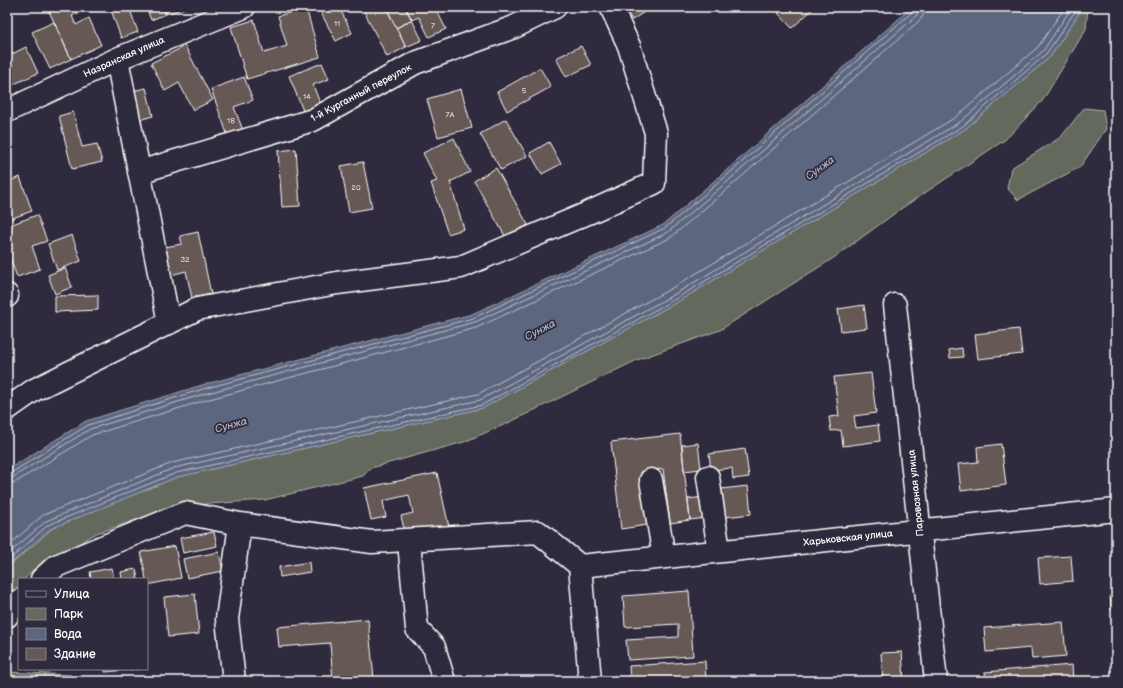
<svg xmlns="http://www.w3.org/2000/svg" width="1123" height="688" viewBox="0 0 1123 688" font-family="'Balsamiq Sans',sans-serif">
  <rect width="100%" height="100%" fill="#2f2a3d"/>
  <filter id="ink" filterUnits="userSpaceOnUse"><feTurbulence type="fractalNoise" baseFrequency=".025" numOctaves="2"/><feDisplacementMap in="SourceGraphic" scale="8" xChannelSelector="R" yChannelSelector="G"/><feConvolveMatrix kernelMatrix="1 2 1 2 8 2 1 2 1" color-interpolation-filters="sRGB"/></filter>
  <g filter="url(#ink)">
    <path fill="#646a5d" stroke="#b2b4ae" d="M1083,7h5l-2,22 -43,71 -37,39 -104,69 -67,49 -115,73 -83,30 -129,63 -44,19 -93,26 -8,8 -98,24 -86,6 -82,27 -63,36 -9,10h-6v6l-6,6 -6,-11v-12l47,-41 123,-50 306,-69 196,-107 286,-172 85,-72z
      M1084,108l19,2 3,19 -26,38 -62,33 -11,-12 4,-20 50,-31z
      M7,672l64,3 -2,6h-62z"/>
    <path fill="#5c667f" stroke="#9da3b2" d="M912,7h171l-33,50 -85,72 -286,172 -196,107 -306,69 -127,52 -43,38v-97l79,-49 116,-36 270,-71 191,-89 58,-50z"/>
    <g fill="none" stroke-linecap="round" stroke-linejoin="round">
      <path stroke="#bec2cc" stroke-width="1" d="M7,473h4l77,-48 115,-36 270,-71 192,-90 59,-50 188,-166 2,-5
        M7,478l6,-1 77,-48 114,-35 271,-72 192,-89 60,-51 189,-166 2,-4 1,-5
        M7,484l9,-2 76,-47 114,-35 270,-72 194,-90 61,-52 189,-166 4,-6 1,-7
        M7,547l36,-32 129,-52 306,-69 194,-106 284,-171 82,-70 27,-40
        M7,555l39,-34 128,-53 306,-68 195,-106 285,-172 83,-71 29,-44
        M7,562l41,-37 128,-52 306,-68 195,-107 286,-172 83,-72 32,-47"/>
    </g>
    <path fill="#655854" stroke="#fff" d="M53,7h35l1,1 -17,8 4,9 13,-7 12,27 -30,14 -23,-50z
      M110,7h19l9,25 -17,6z
      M146,7h17l3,7 -15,6z
      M163,7h25l-22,7z
      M333,7h6l13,26 -16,8 -15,-28z
      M362,7h24l20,40 -19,10z
      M386,7h19l7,13 -16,8z
      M405,7h30l11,22 -17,8 -10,-20 -7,3z
      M624,7h28l-20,13z
      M784,7h31l-23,21 -14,-15z
      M306,8l14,49 -73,22 -16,-52 23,-7 10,33 23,-7 -9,-30z
      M412,20l10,20 -16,7 -10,-19z
      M54,22l17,37 -21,10 -18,-37z
      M185,46l28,54 -20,10 -14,-27 -14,8 -14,-28z
      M581,46l10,19 -25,12 -10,-19z
      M26,47l12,26 -30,14 -1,-2v-30l1,1z
      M322,63l7,16 -16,6 8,21 -17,7 -15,-37z
      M540,68l11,19 -44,24 -10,-19z
      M244,77l9,23 -19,7 10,26 -15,6 -18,-50z
      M146,88l7,28 -14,4 -7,-29z
      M461,89l11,39 -34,9 -11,-38z
      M73,112l9,35 15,-3 5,18 -30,7 -13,-53z
      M506,119l21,37 -26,14 -21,-36z
      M454,138l16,34 -20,10 14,47 -16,5 -17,-51 6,-2 -14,-28z
      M549,142l12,22 -19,10 -12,-21z
      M296,149l4,57 -18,1 -4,-56z
      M363,162l9,46 -23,4 -8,-46z
      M496,168l32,57 -22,13 -32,-57z
      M20,177l12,34 -25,9v-38z
      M37,215l10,26 -15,5 8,23 -23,8 -10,-27v-24z
      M198,232l13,62 -19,4 -6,-27 -15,4 -6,-28 17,-3 -2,-8z
      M72,235l9,26 -24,9 -9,-26z
      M65,268l7,19 -17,7 -7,-19z
      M98,295v15l-43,2v-16z
      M864,305l3,23 -26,3 -3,-22z
      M1019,329l3,25 -44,5 -3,-25z
      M962,348l1,9 -13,1 -1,-8z
      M871,373l5,40 -22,3 2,12 22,-3 2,16 -37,5 -2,-16 -10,1 -2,-14 10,-1 -5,-39z
      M680,434l10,86 -20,3 -7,-54 -22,2 6,54 -26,4 -10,-87z
      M698,443l3,26 -17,2 -2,-26z
      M1001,444l5,41 -45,6 -3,-27 20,-2 -1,-15z
      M745,449l4,28 -16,2 -1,-11 -21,2 -2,-16z
      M437,473l12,54 -45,2 -3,-13 12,-3 -4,-18 -26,6 3,16 -15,3 -7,-32z
      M748,486l3,28 -26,3 -4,-28z
      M704,497l2,21 -16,2 -2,-21z
      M214,532l3,14 -34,7 -3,-15z
      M175,546l6,32 -34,7 -6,-33z
      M219,552l4,19 -36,7 -4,-19z
      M1071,556l2,25 -33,3 -2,-26z
      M309,562l1,10 -30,5 -1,-10z
      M112,568l2,11h-23l-1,-7z
      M136,569l2,10h-16l-1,-7z
      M1113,580h3v31v-2h-5l-1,-13 5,-1z
      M689,591l4,65 -65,4 -2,-20 52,-3v-13l-53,3 -2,-31z
      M195,594l4,40 -31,3 -4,-40z
      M368,619l6,60 -17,2h-24l-3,-38 -51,4 -2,-20z
      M1063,622l3,34 -34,3 -1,-11 -45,4 -2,-24z
      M902,652l2,29h-21l-2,-28z
      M705,661l1,20h-76l-1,-15z
      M1072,665l1,16h-87l-1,-9z
      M105,669h34l-34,3z"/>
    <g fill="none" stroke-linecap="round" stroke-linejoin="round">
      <g stroke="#fff" stroke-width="25">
        <path id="minor" d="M117,59l52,264
          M7,111l110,-52 127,-52
          M139,172l174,-52 102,-57 99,-36 41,-20
          M7,295v1
          M895,305l41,376
          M7,409l27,-19 163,-81 140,-26 124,-16 127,-54 66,-30 2,-50 -27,-87 -18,-39
          M708,477l11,74
          M651,480l13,77
          M412,540l-2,13 7,76 17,18 10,34
          M580,566l536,-56
          M580,566l10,115
          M42,579l14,-13 129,-53 55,11 132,18 166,-10 42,34
          M7,616l7,-10 5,-5
          M234,681l-7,-62 13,-95"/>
      </g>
      <use href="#minor" stroke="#2f2a3d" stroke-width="22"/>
    </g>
  </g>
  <g text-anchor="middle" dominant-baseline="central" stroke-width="3.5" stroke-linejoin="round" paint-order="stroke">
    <g font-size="8" fill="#d8d5d4">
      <text x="337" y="23">11</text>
      <text x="433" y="25">7</text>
      <text x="524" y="90">5</text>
      <text x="307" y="96">14</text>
      <text x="450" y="114">7А</text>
      <text x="231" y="120">18</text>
      <text x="356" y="187">20</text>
      <text x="185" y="259">32</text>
    </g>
    <g font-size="10" fill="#fff" stroke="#2f2a3d">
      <text transform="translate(124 57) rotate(-24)">Назранская улица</text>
      <text transform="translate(361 93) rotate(-28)">1-й Курганный переулок</text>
      <text transform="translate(916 493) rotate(-96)">Паровозная улица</text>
      <text transform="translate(848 538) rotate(-6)">Харьковская улица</text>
    </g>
    <g font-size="11" font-style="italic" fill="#aeb2bf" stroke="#2f2a3d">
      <text transform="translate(820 168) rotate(-36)">Сунжа</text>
      <text transform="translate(540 330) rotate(-28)">Сунжа</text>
      <text transform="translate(231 425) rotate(-15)">Сунжа</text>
    </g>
  </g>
  <rect width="1123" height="688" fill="none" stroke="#2f2a3d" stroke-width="24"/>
  <rect x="12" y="12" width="1099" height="664" fill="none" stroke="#fff" stroke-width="1.5" filter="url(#ink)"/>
  <rect x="18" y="578" width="130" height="92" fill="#2f2a3d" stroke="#827f8b"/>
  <rect x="26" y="591" width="20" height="6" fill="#2f2a3d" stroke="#827f8b"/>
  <text x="54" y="598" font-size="12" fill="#ffffff">Улица</text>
  <rect x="26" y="608" width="20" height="12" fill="#646a5d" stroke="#827f8b"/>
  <text x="54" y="618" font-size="12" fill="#ffffff">Парк</text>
  <rect x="26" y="628" width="20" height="12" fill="#5c667f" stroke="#827f8b"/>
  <text x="54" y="638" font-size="12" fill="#ffffff">Вода</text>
  <rect x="26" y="648" width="20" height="12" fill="#655854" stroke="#827f8b"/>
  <text x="54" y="658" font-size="12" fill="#ffffff">Здание</text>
</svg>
